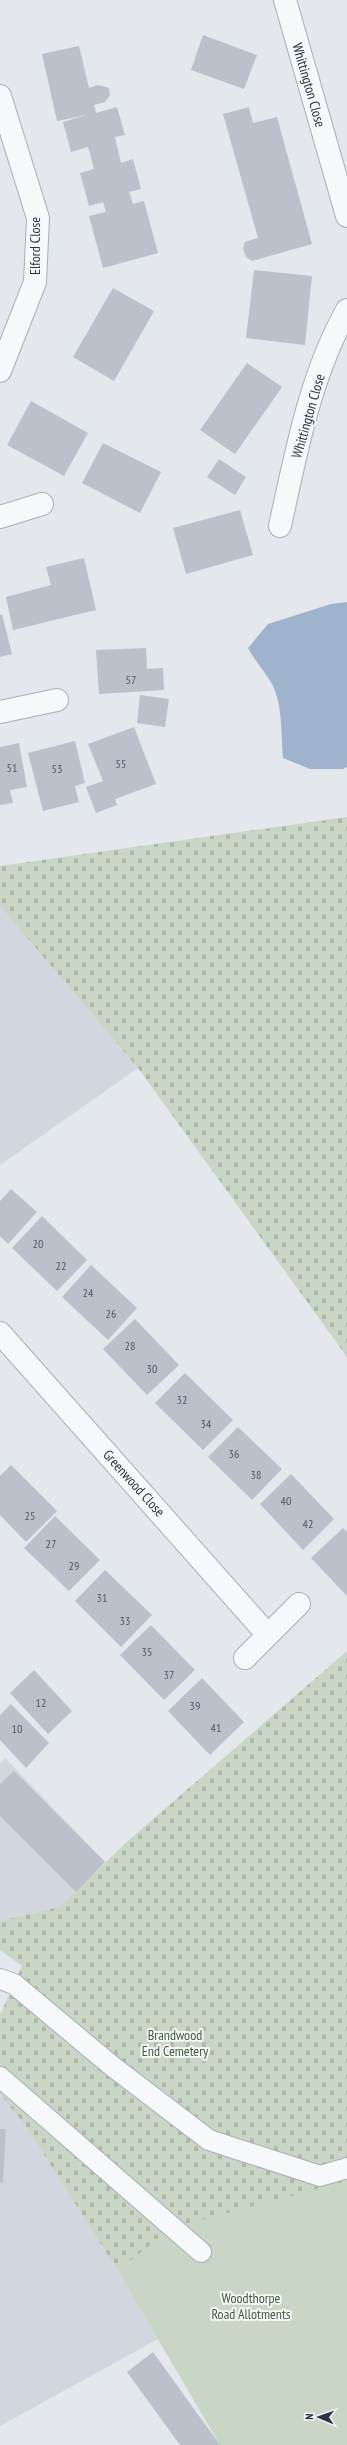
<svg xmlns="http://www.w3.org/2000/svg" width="347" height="2445" viewBox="0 0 347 2445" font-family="'PT Sans Narrow',sans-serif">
  <defs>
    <pattern id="cemetery-stones" width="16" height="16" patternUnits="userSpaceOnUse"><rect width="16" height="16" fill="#c9d6c5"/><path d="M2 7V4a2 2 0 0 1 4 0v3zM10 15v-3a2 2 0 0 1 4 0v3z" fill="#adb8ab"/></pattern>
  </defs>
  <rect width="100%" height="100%" fill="#e4e7ec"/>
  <path fill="#d2d6de" d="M0,906l138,162 -138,97z
    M5,1758l100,104 -46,45 -59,14v-157z
    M0,2094l25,31 93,146 40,68 -158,87z"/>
  <path fill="url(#cemetery-stones)" d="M347,817v540l-209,-289 -138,-162v-40z
    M347,1651v531l-175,46 -54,43 -93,-146 -25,-31v-79l22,-49 -22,-16v-29l59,-14 70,-67z"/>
  <path fill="#c9d6c5" d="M347,2181v264h-127l-102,-174 54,-43z"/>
  <path fill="#9fb4cc" d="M347,602v165l-4,2h-33l-27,-11c-2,-23 0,-53 -11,-74 -7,-12 -17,-23 -24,-36l20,-24 63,-20z"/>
  <path fill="#bbc0ca" d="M203,35l54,20 -13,34 -53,-19z
    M79,46l10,42 9,-3 11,3 1,7 -5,7 -11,3 2,8 21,-6 8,28 -10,2 6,26 12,-4 8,30 -12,3 4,12 11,-3 14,52 -55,15 -14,-52 17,-4 -3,-10 -14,4 -9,-33 14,-4 -6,-22 -17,5 -8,-30 24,-7 -30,6 -15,-67z
    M249,107l4,16 24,-6 35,127 -60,17 -6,-4 -3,-8 2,-7 13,-4 -35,-124z
    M254,270l58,6 -7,69 -59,-7z
    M113,288l41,23 -40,70 -41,-24z
    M247,363l35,24 -47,67 -35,-24z
    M31,401l57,32 -24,43 -57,-31z
    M103,443l58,29 -21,41 -58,-30z
    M219,459l27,18 -11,18 -28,-18z
    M240,510l13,45 -67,19 -13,-46z
    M84,558l12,52 -83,20 -7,-33 45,-12 -5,-18z
    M2,614l10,40 -12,3v-42z
    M146,648l1,21 16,-1 1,22 -65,4 -3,-44z
    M140,695l29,4 -4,28 -28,-4z
    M134,727l22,57 -41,15 2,6 -21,8 -10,-26 17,-6 -15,-37z
    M75,741l10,42 -10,3 4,16 -36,9 -15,-58z
    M19,743l8,44 -17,3 3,13 -13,2v-58z
    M11,1189l26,23 -29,32 -8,-8v-35z
    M42,1216l45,44 -30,31 -45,-43z
    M91,1265l46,43 -29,32 -46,-43z
    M135,1319l44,46 -32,30 -44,-46z
    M185,1373l48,47 -30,30 -48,-47z
    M238,1427l44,42 -30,31 -44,-43z
    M11,1465l46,46 -31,31 -26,-27v-39z
    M291,1474l43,45 -31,31 -43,-46z
    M55,1516l45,44 -31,31 -45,-43z
    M343,1528l4,4v64l-36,-38z
    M105,1570l47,45 -31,32 -46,-46z
    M151,1625l44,45 -31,30 -44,-45z
    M34,1670l38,41 -24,23 -38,-41z
    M202,1678l42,44 -34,33 -42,-44z
    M11,1704l38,39 -23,25 -26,-28v-25z
    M14,1771l91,91 -29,30 -76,-76v-32z
    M0,2129h6l-3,54 -3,-1z
    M153,2352l67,93h-40l-53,-73z"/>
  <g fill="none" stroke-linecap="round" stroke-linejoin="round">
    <g stroke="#a9aeb7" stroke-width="22">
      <path id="service" d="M0,1979l14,5 98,82 97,74 111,36 27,-8
        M0,2077l201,175"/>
    </g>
    <g stroke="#a9aeb7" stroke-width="24">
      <path id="minor" d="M285,0l62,216
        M0,96l38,122 -3,64 -35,89
        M0,517l42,-13
        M280,526c16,-73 30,-150 67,-216
        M0,712l57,-12
        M0,1333l267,301
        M245,1658l54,-54"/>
    </g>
    <use href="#service" stroke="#f7f8fa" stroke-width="20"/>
    <use href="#minor" stroke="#f7f8fa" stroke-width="22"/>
  </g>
  <g text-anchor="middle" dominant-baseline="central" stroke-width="4" stroke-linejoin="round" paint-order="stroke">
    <g font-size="12" fill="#4f5766">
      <text x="131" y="679">57</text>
      <text x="121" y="763">55</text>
      <text x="12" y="767">51</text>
      <text x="57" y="768">53</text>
      <text x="38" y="1243">20</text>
      <text x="61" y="1265">22</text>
      <text x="88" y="1292">24</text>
      <text x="111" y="1313">26</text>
      <text x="130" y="1345">28</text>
      <text x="152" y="1368">30</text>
      <text x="182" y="1399">32</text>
      <text x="206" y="1423">34</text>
      <text x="234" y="1453">36</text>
      <text x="256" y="1474">38</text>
      <text x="286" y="1500">40</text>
      <text x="30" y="1515">25</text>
      <text x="308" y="1523">42</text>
      <text x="51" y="1543">27</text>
      <text x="74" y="1565">29</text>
      <text x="102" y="1597">31</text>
      <text x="125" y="1620">33</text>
      <text x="147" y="1651">35</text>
      <text x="169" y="1674">37</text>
      <text x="41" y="1702">12</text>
      <text x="195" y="1705">39</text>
      <text x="216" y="1727">41</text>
      <text x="17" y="1728">10</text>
    </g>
    <g font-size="14" fill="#2b3445" stroke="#f4f6f9">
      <text transform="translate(309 85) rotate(74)">Whittington Close</text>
      <text transform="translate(35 246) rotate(-90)">Elford Close</text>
      <text transform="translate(308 416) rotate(-74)">Whittington Close</text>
      <text transform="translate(134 1483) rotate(48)">Greenwood Close</text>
    </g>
    <g font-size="14" fill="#3f6138" stroke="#f4f6f9">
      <text x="175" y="2035">Brandwood<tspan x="175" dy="16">End Cemetery</tspan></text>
      <text x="251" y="2298">Woodthorpe<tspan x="251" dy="16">Road Allotments</tspan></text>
    </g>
  </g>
  <g transform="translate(319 2417) rotate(272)" stroke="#f4f6f9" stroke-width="3" paint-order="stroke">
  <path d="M0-3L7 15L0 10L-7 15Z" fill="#2b3445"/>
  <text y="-6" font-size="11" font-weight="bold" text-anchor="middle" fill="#2b3445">N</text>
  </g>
</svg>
